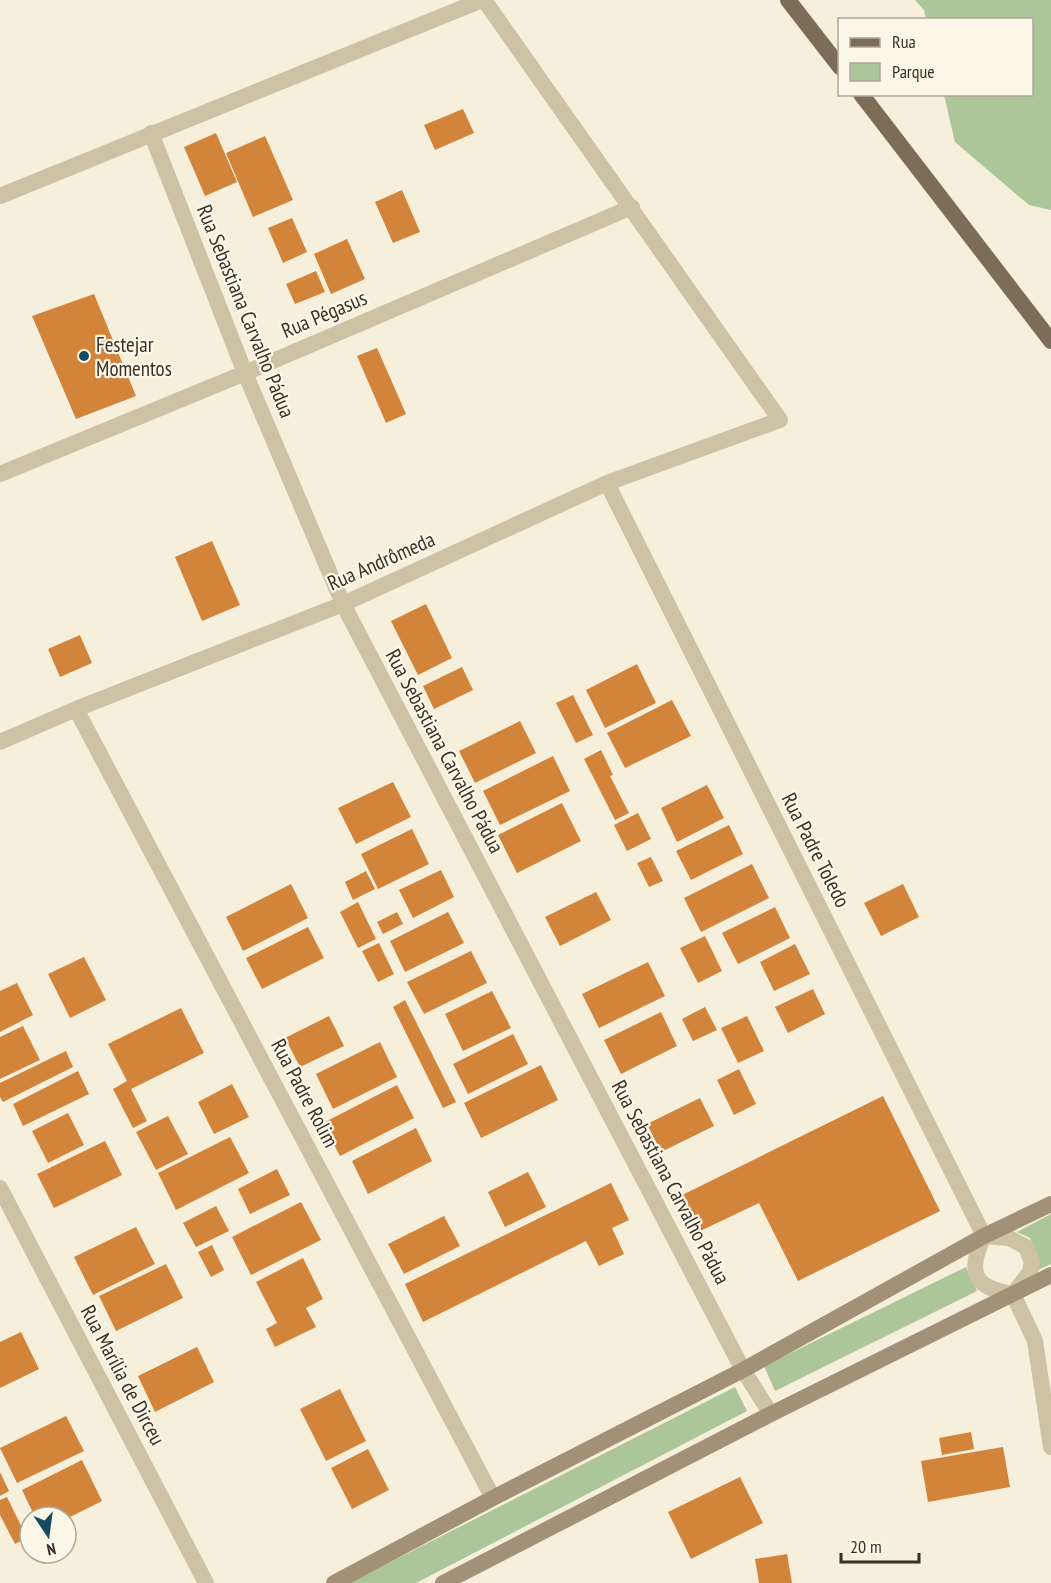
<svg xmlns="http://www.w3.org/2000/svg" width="1051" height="1583" viewBox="0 0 1051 1583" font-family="'PT Sans Narrow',sans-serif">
  <rect width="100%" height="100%" fill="#f5efdb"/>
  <path fill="#acc599" d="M915,0h136v210l-22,-5 -74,-63 -11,-47 88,-1v-74l-106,-1 -2,-9z
    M1051,1214v50l-13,6 -1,-15 -7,-17 -13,-6z
    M966,1267l11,24 -202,100 -11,-25z
    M735,1387l12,24 -331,172h-67z"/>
  <path fill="#d2843b" d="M463,109l11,24 -39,17 -11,-25z
    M216,133l21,49 -32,14 -21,-49z
    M265,136l28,64 -40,17 -27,-64z
    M402,190l18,42 -27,11 -18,-41z
    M292,218l15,34 -24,11 -15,-35z
    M347,239l18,40 -34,15 -17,-40z
    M316,271l9,21 -30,12 -9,-20z
    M94,294l42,102 -60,23 -44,-103z
    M377,348l29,66 -20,9 -29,-67z
    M212,541l28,64 -38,16 -27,-64z
    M426,604l26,54 -34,17 -27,-54z
    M80,635l12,28 -32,14 -12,-28z
    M637,664l19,39 -51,25 -19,-38z
    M462,667l11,23 -39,19 -11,-23z
    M573,695l20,40 -17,8 -20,-40z
    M672,700l19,36 -66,32 -18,-35z
    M520,721l16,32 -61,30 -16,-32z
    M601,750l12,25 -3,1 19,37 -14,7 -31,-61z
    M553,756l17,35 -70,34 -17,-34z
    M393,782l18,35 -55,27 -18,-36z
    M707,785l17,33 -47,24 -16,-34z
    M562,803l19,38 -64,32 -19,-38z
    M638,813l13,26 -24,12 -13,-26z
    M729,825l14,29 -52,26 -15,-29z
    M412,829l17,35 -51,25 -17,-35z
    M651,857l12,24 -14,6 -12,-24z
    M752,864l17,34 -68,34 -17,-34z
    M441,870l13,27 -41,21 -14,-28z
    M366,871l9,18 -22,11 -8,-18z
    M291,884l17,34 -65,33 -17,-34z
    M903,884l16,33 -38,19 -17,-33z
    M596,892l15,28 -51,26 -15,-29z
    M358,902l18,37 -18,9 -18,-36z
    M775,907l15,31 -52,26 -16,-31z
    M397,912l6,12 -20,10 -6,-12z
    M448,912l16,31 -59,29 -15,-31z
    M308,927l16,31 -62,31 -16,-31z
    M705,936l17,35 -24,12 -18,-35z
    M379,943l15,31 -16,8 -16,-31z
    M795,944l15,30 -36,17 -14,-29z
    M471,951l16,32 -63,31 -17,-32z
    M84,957l22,43 -36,18 -22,-44z
    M648,962l17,34 -66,32 -17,-34z
    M17,983l16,32 -33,17v-41z
    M813,989l12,25 -37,19 -13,-26z
    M492,991l19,37 -48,23 -18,-37z
    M405,1000l51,102 -13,6 -50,-101z
    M705,1007l12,23 -24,11 -11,-22z
    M181,1008l23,45 -73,36 16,32 -14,7 -20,-39 14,-8 -19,-37z
    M661,1012l16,34 -56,28 -17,-34z
    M329,1016l15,30 -44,21 -15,-29z
    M747,1016l17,35 -26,12 -17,-35z
    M23,1026l17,34 -40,19v-42z
    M513,1034l15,30 -60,30 -15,-30z
    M380,1042l17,35 -64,32 -17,-35z
    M66,1051l7,16 -70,35 -3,-5v-14z
    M541,1065l17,35 -77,38 -17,-35z
    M739,1069l17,35 -22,11 -17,-35z
    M78,1071l11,23 -66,32 -10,-22z
    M232,1084l17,33 -35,17 -16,-32z
    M397,1085l17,33 -74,38 -17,-33z
    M883,1096l57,115 -142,70 -39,-78 -63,30 -18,-36z
    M700,1098l14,28 -53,26 -14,-28z
    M68,1113l16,32 -36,18 -16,-32z
    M168,1116l20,38 -32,16 -20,-38z
    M416,1128l16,33 -64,33 -16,-33z
    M230,1137l19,36 -73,37 -18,-37z
    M105,1141l17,34 -68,33 -17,-34z
    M277,1169l13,26 -40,19 -12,-25z
    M528,1172l18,35 -41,20 -17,-35z
    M611,1183l18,37 -17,8 12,26 -25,12 -13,-25 -163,81 -18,-38z
    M301,1202l20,38 -70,35 -19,-38z
    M216,1206l13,25 -33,16 -13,-24z
    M444,1216l16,30 -56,28 -16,-30z
    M136,1227l19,37 -62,31 -19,-38z
    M212,1245l12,25 -13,7 -13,-25z
    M303,1258l20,41 -17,9 10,19 -41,20 -9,-18 11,-6 -21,-41z
    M166,1264l17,34 -67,33 -17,-35z
    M21,1332l18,37 -39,19v-46z
    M197,1347l17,35 -59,30 -17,-36z
    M340,1389l26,52 -40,20 -26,-52z
    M66,1416l18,35 -67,32 -17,-35z
    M971,1432l3,17 -32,6 -3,-17z
    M1003,1447l7,40 -82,15 -7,-41z
    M368,1449l21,41 -37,19 -21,-41z
    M82,1460l20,41 -36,18v-2h-31l-13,-27z
    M0,1472l9,19 -9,5z
    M740,1477l23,46 -72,36 -23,-47z
    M7,1497l20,41 -12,6 -15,-29v-15z
    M787,1554l5,29h-33l-4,-24z"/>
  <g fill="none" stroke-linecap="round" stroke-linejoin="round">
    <path stroke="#cec2a5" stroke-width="16" d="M151,133l94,240 98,231 400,766 28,44
      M0,196l482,-196
      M0,474l245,-101 387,-166
      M607,483l377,753
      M76,709l417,789
      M0,742l76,-33 267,-105 264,-121 173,-63 -296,-420
      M0,1188l206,395
      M984,1236l25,2 17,9 6,15 -2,10 -17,22
      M984,1236c-17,36 -11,52 29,58
      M1013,1294l22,47 16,106"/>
    <path stroke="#a29176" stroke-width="16" d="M334,1583l159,-85 250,-128 241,-134 67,-32
      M443,1583l328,-169 280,-139"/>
    <path stroke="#7d6d57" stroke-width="16" d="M788,0l52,67
      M861,94l190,247"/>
  </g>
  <circle fill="#184a5f" stroke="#fbf7e8" stroke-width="2" cx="84" cy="356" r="6"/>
  <g text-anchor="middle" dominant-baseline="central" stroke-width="4.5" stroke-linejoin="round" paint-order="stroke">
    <g font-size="21" fill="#393127" stroke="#fbf7e8">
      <text transform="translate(246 311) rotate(68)">Rua Sebastiana Carvalho Pádua</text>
      <text transform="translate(324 314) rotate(-23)">Rua Pégasus</text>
      <text transform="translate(381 561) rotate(-24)">Rua Andrômeda</text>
      <text transform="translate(445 751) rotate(62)">Rua Sebastiana Carvalho Pádua</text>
      <text transform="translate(816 850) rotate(63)">Rua Padre Toledo</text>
      <text transform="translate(305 1093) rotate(62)">Rua Padre Rolim</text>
      <text transform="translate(671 1182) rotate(62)">Rua Sebastiana Carvalho Pádua</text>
      <text transform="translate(123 1375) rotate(62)">Rua Marília de Dirceu</text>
    </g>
    <g font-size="21" fill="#393127" stroke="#fbf7e8" text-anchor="start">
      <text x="96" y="344">Festejar<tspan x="96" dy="24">Momentos</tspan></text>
    </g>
  </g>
  <rect x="838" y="18" width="195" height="78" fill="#fbf7e8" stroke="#ada89b" stroke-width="1.5"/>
  <rect x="850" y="38" width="30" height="9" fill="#7d6d57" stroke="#ada89b" stroke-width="1.5"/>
  <text x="892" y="48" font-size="18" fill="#393127">Rua</text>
  <rect x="850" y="63" width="30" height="18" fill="#acc599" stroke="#ada89b" stroke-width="1.5"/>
  <text x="892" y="78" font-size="18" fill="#393127">Parque</text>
  <g transform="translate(48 1535) rotate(167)"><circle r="28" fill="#fbf7e8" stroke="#ada89b" stroke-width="1.5"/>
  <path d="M0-4.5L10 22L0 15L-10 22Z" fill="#184a5f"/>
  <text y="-9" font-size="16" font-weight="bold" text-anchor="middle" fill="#393127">N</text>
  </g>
  <path d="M841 1553v9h78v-9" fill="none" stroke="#393127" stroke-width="3"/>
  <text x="850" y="1553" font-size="18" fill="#393127" stroke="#fbf7e8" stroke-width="4.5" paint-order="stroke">20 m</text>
</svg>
